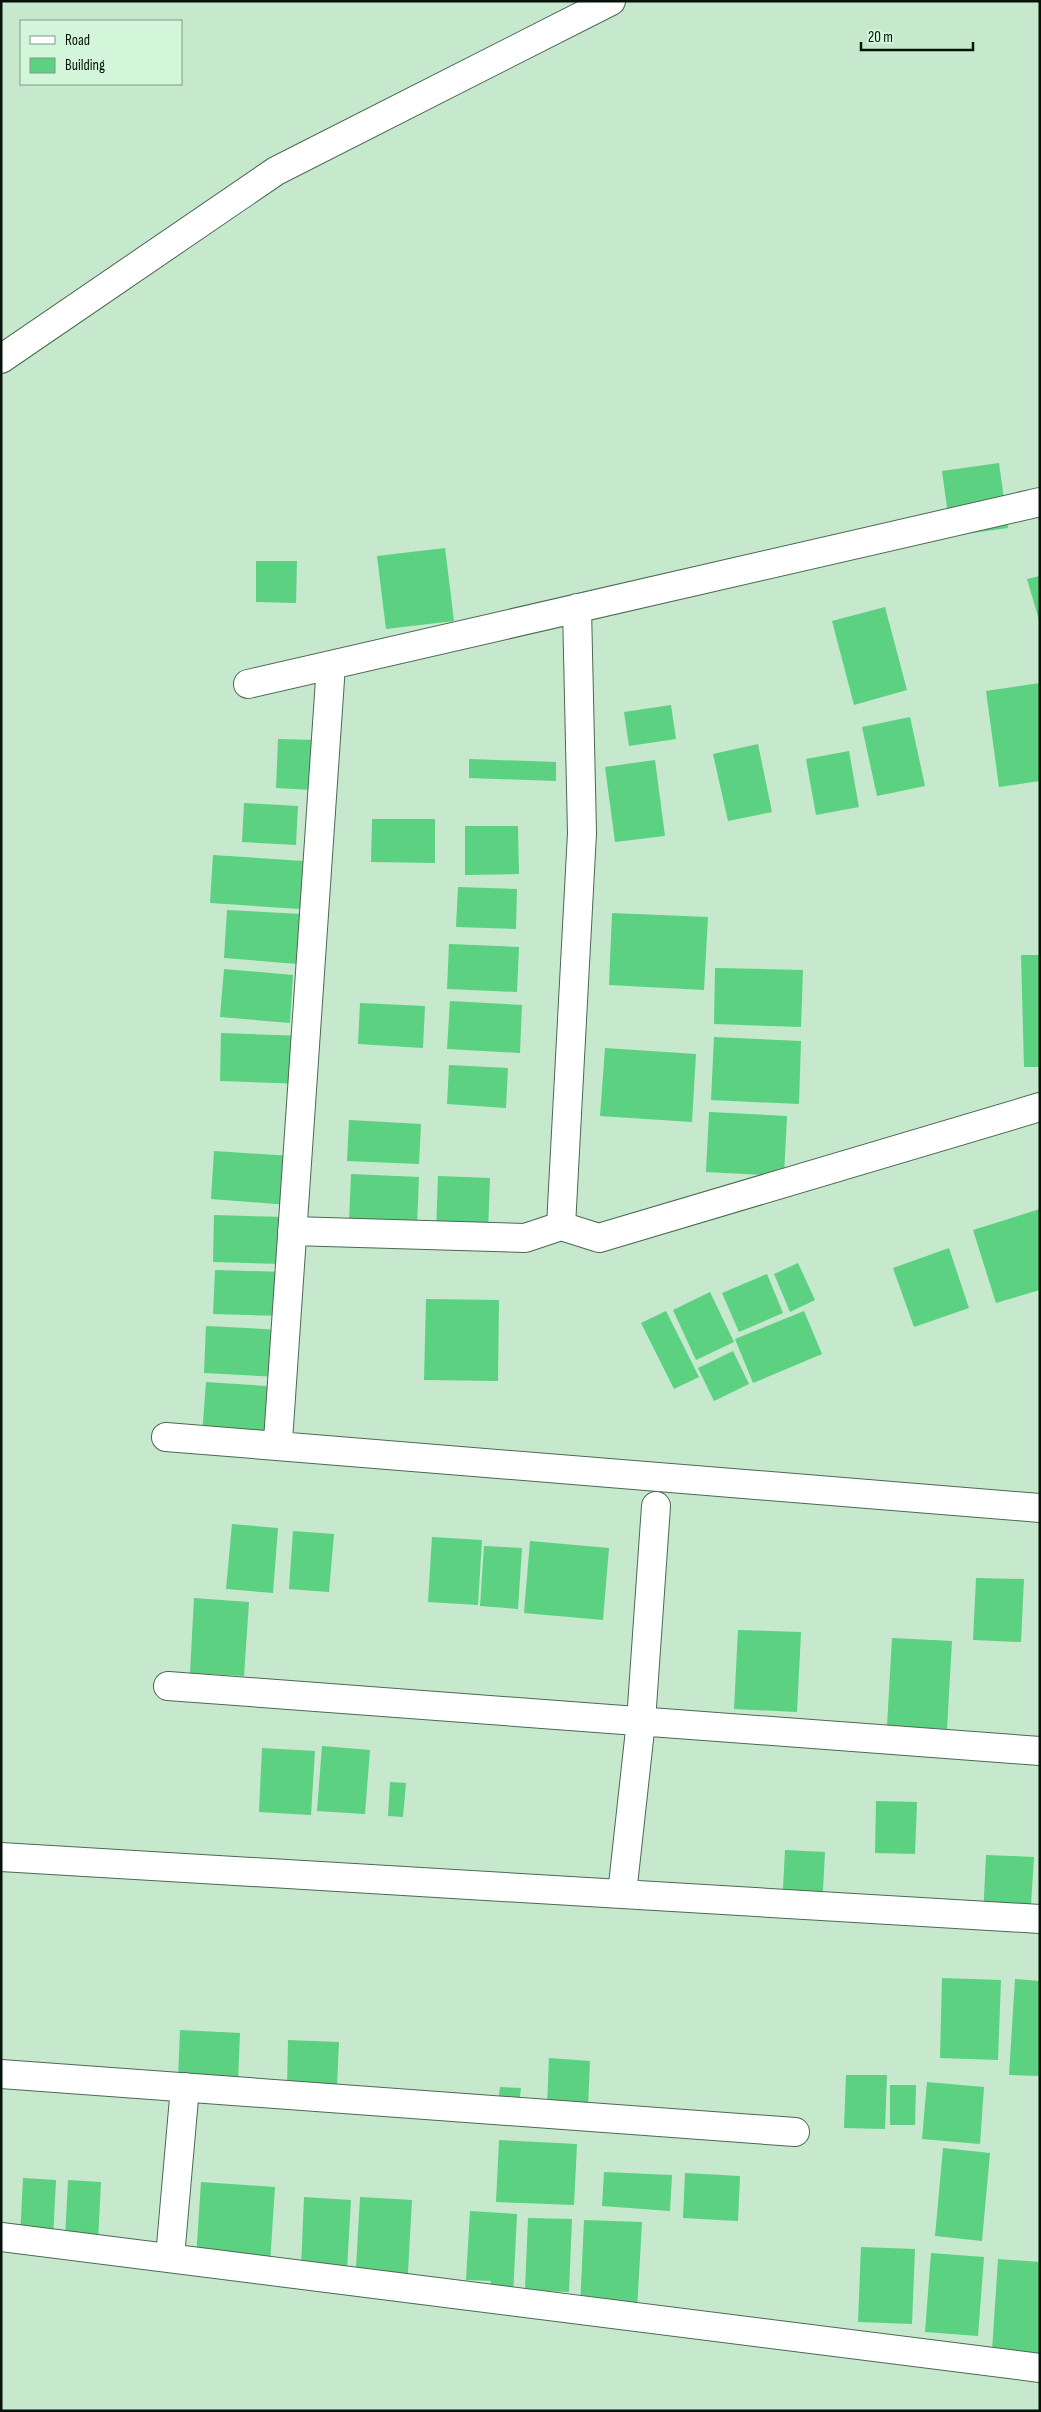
<svg xmlns="http://www.w3.org/2000/svg" width="1041" height="2412" viewBox="0 0 1041 2412" font-family="'Sofia Sans Condensed',sans-serif">
  <rect width="100%" height="100%" fill="#c6e8cd"/>
  <path fill="#5bd181" d="M999,463l9,65 -57,8 -9,-65z
    M445,548l9,73 -68,8 -9,-73z
    M256,561h41l-1,42 -40,-1z
    M1040,576v44h-1l-12,-41z
    M885,607l22,83 -53,15 -22,-84z
    M1040,683v98l-41,6 -13,-96z
    M671,705l5,34 -47,7 -5,-34z
    M910,717l15,69 -48,10 -15,-69z
    M278,739l37,1 -2,50 -37,-2z
    M758,744l14,68 -44,9 -15,-67z
    M849,751l10,56 -43,8 -10,-56z
    M469,759l87,3v19l-87,-3z
    M655,760l10,76 -50,6 -10,-75z
    M244,803l54,3 -2,39 -54,-3z
    M372,819h63v44l-64,-1z
    M465,826h53l1,48 -54,1z
    M213,855l90,6 -3,48 -90,-6z
    M458,887l59,2 -1,40 -60,-2z
    M227,910l75,4 -4,50 -74,-6z
    M612,913l96,4 -4,73 -95,-5z
    M449,944l70,3 -2,45 -70,-3z
    M1021,955h19v112h-16z
    M715,968l88,2 -2,57 -87,-3z
    M224,969l69,6 -3,48 -70,-6z
    M450,1001l72,4 -2,48 -73,-4z
    M360,1003l65,3 -2,42 -65,-4z
    M221,1033l84,3 -2,48 -83,-3z
    M714,1037l87,4 -2,63 -88,-4z
    M605,1048l91,6 -4,68 -92,-6z
    M449,1065l59,3 -2,40 -59,-4z
    M709,1112l78,4 -3,60 -78,-4z
    M349,1120l72,4 -2,40 -72,-3z
    M214,1151l77,5 -3,49 -77,-6z
    M351,1174l68,3 -2,48 -68,-3z
    M438,1176l52,2 -2,55 -52,-1z
    M1040,1209v81l-44,13 -23,-73z
    M214,1215l71,2 -2,47 -70,-2z
    M949,1248l20,60 -55,19 -21,-59z
    M798,1263l17,37 -25,12 -16,-38z
    M215,1270l71,2 -1,44 -72,-2z
    M767,1274l16,39 -44,19 -17,-39z
    M710,1292l24,50 -38,18 -23,-50z
    M426,1299l73,1 -1,81 -74,-1z
    M666,1311l33,66 -25,12 -33,-66z
    M804,1311l18,43 -69,29 -18,-44z
    M206,1326l77,4 -3,47 -76,-4z
    M733,1351l16,33 -35,17 -16,-33z
    M206,1382l75,5 -3,54 -76,-5z
    M232,1524l46,4 -5,65 -47,-4z
    M293,1531l41,3 -5,58 -40,-3z
    M432,1537l50,3 -4,65 -50,-3z
    M530,1541l79,7 -6,72 -79,-7z
    M484,1546l38,2 -4,61 -38,-3z
    M976,1578l48,1 -3,63 -48,-2z
    M194,1598l55,4 -5,74 -54,-3z
    M738,1630l63,2 -4,80 -63,-3z
    M892,1638l60,3 -5,88 -60,-3z
    M322,1746l48,4 -5,64 -48,-3z
    M262,1748l53,3 -4,64 -52,-3z
    M390,1782l16,1 -3,34 -15,-1z
    M876,1801l41,1 -2,52 -40,-1z
    M785,1850l40,2 -3,57 -40,-2z
    M986,1855l48,2 -4,64 -47,-3z
    M942,1978l59,2 -3,80 -58,-2z
    M1015,1979l25,2v95l-31,-1z
    M180,2030l60,3 -2,49 -60,-3z
    M288,2040l51,2 -2,44 -50,-1z
    M549,2058l41,3 -2,46 -41,-2z
    M846,2075h41l-2,54 -41,-1z
    M927,2082l57,5 -4,57 -58,-5z
    M890,2085h26l-1,40h-25z
    M500,2087l21,1 -2,16 -21,-2z
    M499,2140l78,4 -3,61 -78,-3z
    M943,2148l47,5 -8,88 -47,-5z
    M604,2172l68,3 -2,36 -68,-5z
    M685,2173l55,3 -2,45 -55,-3z
    M23,2178l33,2 -3,59 -33,-1z
    M68,2180l33,2 -3,59 -33,-2z
    M201,2182l74,5 -6,91 -74,-4z
    M304,2197l47,3 -4,70 -46,-2z
    M360,2197l52,3 -5,90 -52,-4z
    M470,2211l47,3 -4,83 -23,-1 1,-15 -25,-1z
    M528,2218l44,1 -3,73 -44,-2z
    M584,2220l58,2 -5,89 -57,-3z
    M861,2247l54,2 -3,75 -54,-2z
    M931,2253l53,4 -6,79 -53,-4z
    M998,2259l42,3v92l-48,-3z"/>
  <g fill="none" stroke-linecap="round" stroke-linejoin="round">
    <g stroke="#4b6952" stroke-width="30">
      <path id="minor" d="M1,359l275,-188 335,-170
        M248,684l792,-182
        M561,1226l21,-393 -5,-225
        M292,1231l233,7 36,-12 38,12 441,-131
        M166,1437l874,71
        M278,1441l53,-776
        M168,1686l872,65
        M1,1857l1039,62
        M622,1894l19,-173 15,-215
        M1,2074l794,58
        M1,2237l1039,131
        M170,2257l15,-170"/>
    </g>
    <use href="#minor" stroke="#fff" stroke-width="28"/>
  </g>
  <rect width="1041" height="2412" fill="none" stroke="#07130a" stroke-width="5"/>
  <rect x="20" y="20" width="162" height="65" fill="#d3f5da" stroke="#819b87"/>
  <rect x="30" y="36" width="25" height="8" fill="#ffffff" stroke="#819b87"/>
  <text x="65" y="45" font-size="15" fill="#07130a">Road</text>
  <rect x="30" y="58" width="25" height="15" fill="#5bd181" stroke="#819b87"/>
  <text x="65" y="70" font-size="15" fill="#07130a">Building</text>
  <path d="M861 42v8h112v-8" fill="none" stroke="#07130a" stroke-width="2.5"/>
  <text x="868" y="42" font-size="15" fill="#07130a" stroke="#d3f5da" stroke-width="4" paint-order="stroke">20 m</text>
</svg>
